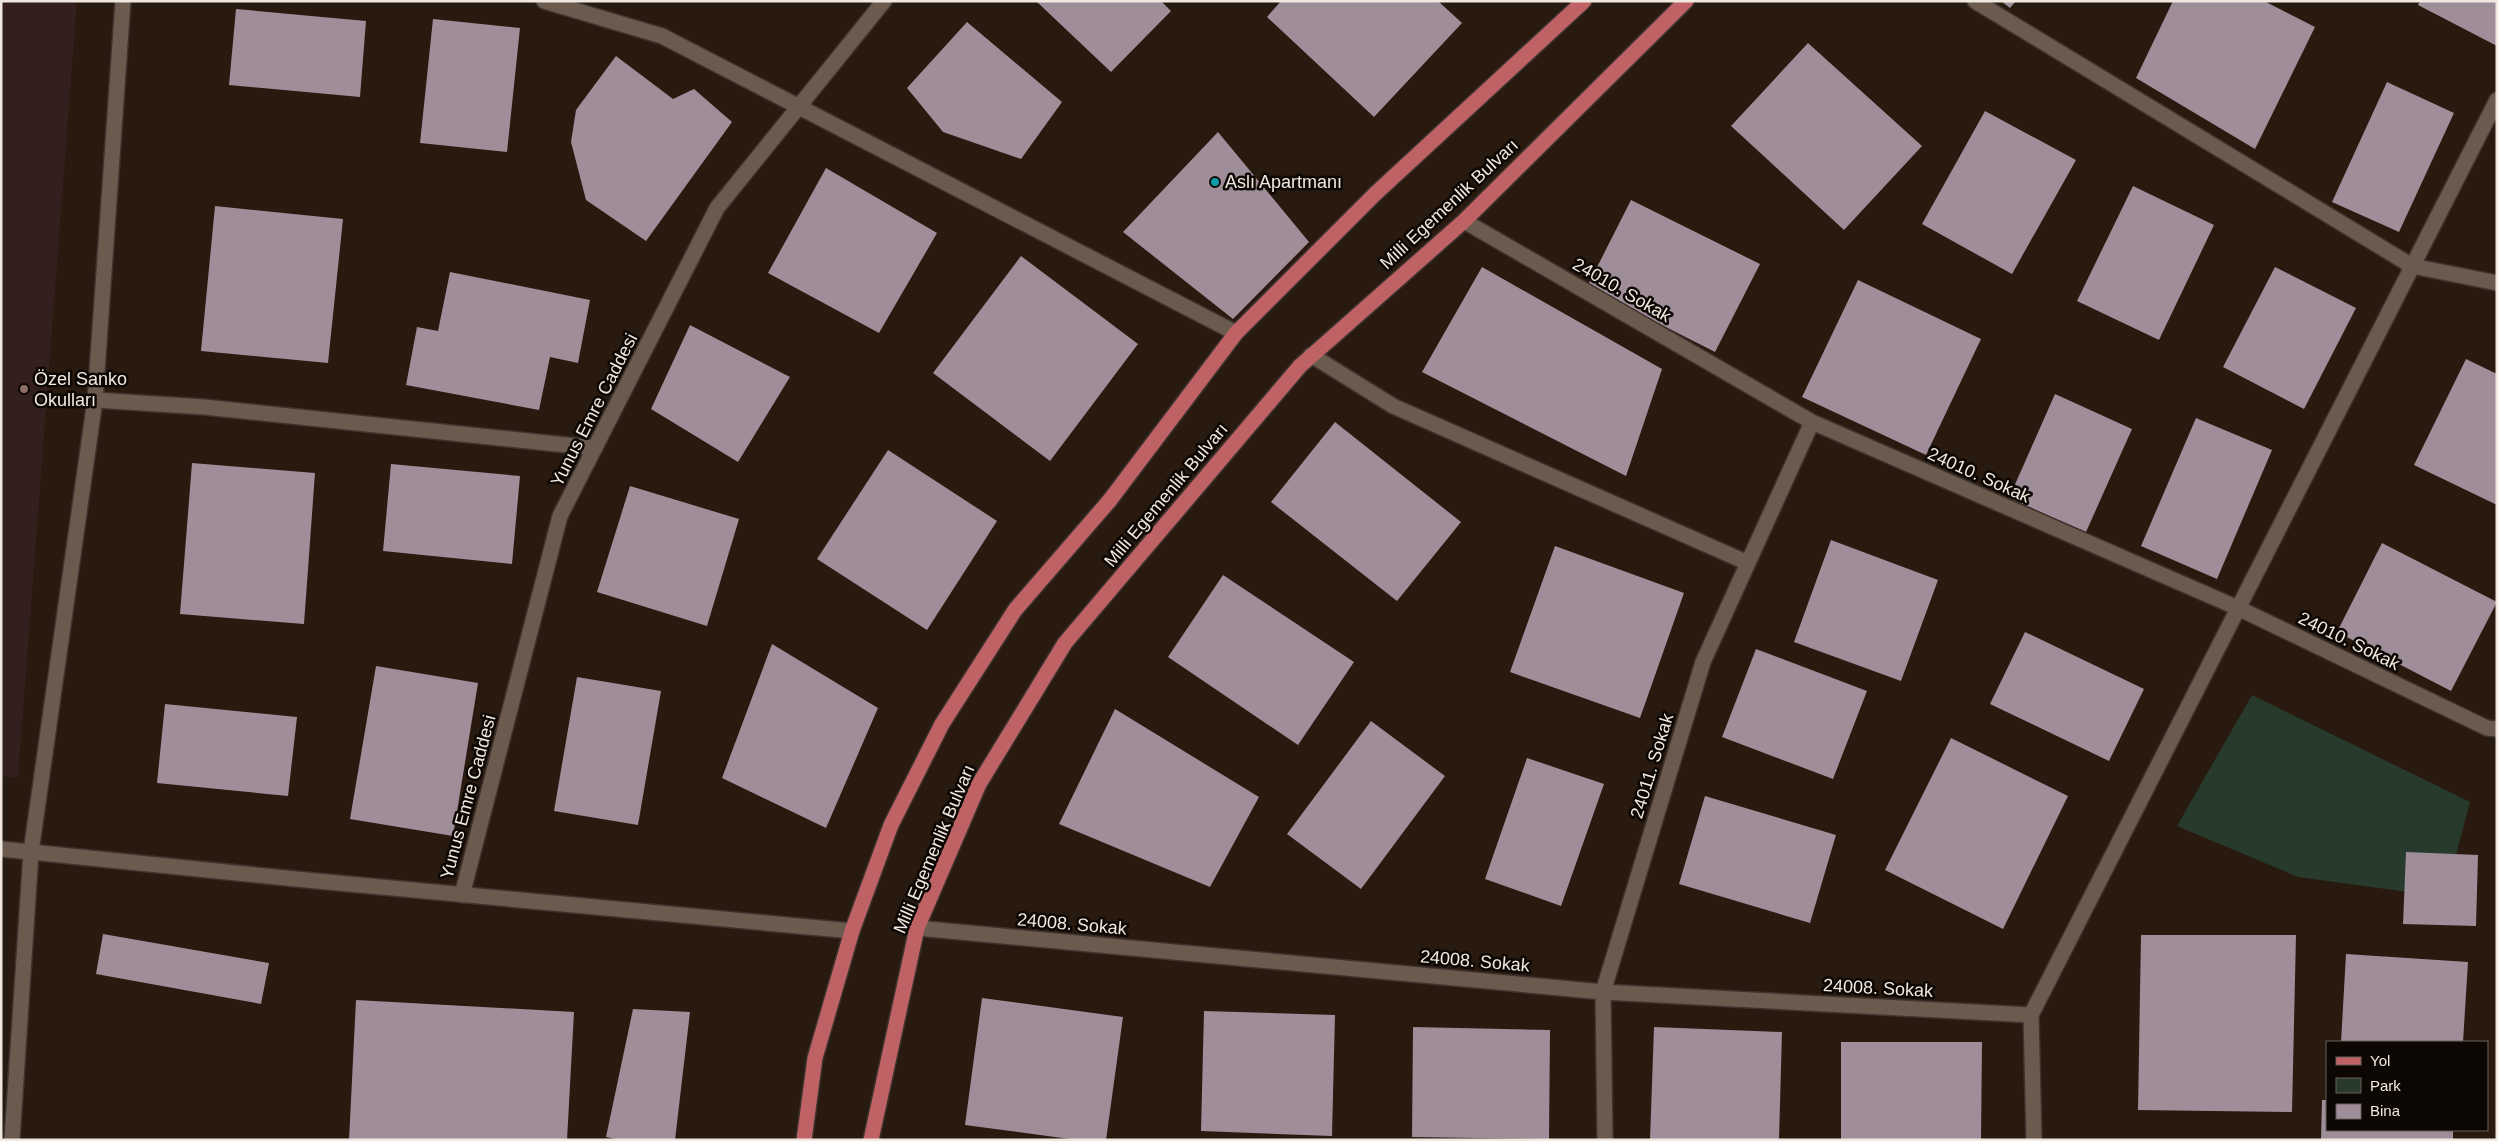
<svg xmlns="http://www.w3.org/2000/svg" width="2498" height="1141" viewBox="0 0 2498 1141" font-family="Arial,sans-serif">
  <rect width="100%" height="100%" fill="#281a0f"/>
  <path fill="#321f1e" d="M1,1h76l-59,777 -17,-2z"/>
  <path fill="#273a2c" d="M2252,695l218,107 -25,95 -147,-20 -121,-51z"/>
  <path fill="#9f8d9a" d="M1036,1h125l10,10 -60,61z
    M1281,1h157l24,22 -88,94 -107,-100z
    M2001,1h15l-6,7z
    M2173,1h91l51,26 -60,122 -119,-71z
    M2420,1h77v45l-79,-41z
    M236,9l130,12 -6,76 -131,-12z
    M433,19l87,9 -13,124 -87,-9z
    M967,22l95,80 -41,57 -78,-27 -36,-44z
    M1808,43l114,103 -78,84 -113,-104z
    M616,56l57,43 21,-10 38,33 -86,119 -60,-41 -15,-58 5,-32z
    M2387,82l67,31 -55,119 -67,-30z
    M1985,111l91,49 -64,114 -90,-50z
    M1218,132l91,110 -76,77 -110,-87z
    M826,168l111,65 -58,100 -111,-60z
    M2133,186l81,39 -55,115 -82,-39z
    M1631,200l129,64 -45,88 -128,-65z
    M215,206l128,13 -15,144 -127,-12z
    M1021,256l117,88 -88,117 -117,-88z
    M1482,267l180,102 -36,107 -204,-104z
    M2275,267l81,41 -52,101 -81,-42z
    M450,272l140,28 -12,63 -28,-6 -11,53 -133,-25 11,-58 21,4z
    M1858,280l123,59 -55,116 -124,-58z
    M690,325l100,52 -52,85 -87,-53z
    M2466,359l31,15v131l-83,-40z
    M2055,394l77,35 -46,103 -77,-34z
    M2196,418l76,32 -55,129 -76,-33z
    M1335,422l126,100 -64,79 -126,-99z
    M888,450l109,71 -70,109 -110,-71z
    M192,463l123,10 -11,151 -124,-10z
    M391,464l129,12 -8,88 -129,-13z
    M630,486l109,33 -32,107 -110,-34z
    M1831,540l107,40 -37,101 -107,-39z
    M2382,543l115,59 -46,89 -114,-59z
    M1555,546l129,47 -44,125 -130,-46z
    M1223,575l131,87 -56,83 -130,-88z
    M2025,632l119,57 -35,72 -119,-57z
    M772,644l106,64 -52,120 -104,-50z
    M1756,649l111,42 -34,88 -111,-42z
    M376,666l102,17 -25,153 -103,-17z
    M577,677l84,14 -23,134 -84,-14z
    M165,704l132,13 -9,79 -131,-13z
    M1115,709l144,88 -49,90 -151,-63z
    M1371,721l74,55 -84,113 -74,-55z
    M1951,738l117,58 -65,133 -118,-59z
    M1527,758l77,26 -43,122 -76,-27z
    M1705,796l131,39 -26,88 -131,-39z
    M2406,852l72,3 -2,71 -73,-2z
    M103,934l166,29 -8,41 -165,-30z
    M2141,935h155l-4,177 -154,-2z
    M2346,954l122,8 -5,80h-122z
    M982,998l141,19 -17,123h-29l-112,-15z
    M356,1000l218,12 -7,128h-218z
    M633,1009l57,3 -15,128h-55l-14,-3z
    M1204,1011l131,4 -3,121 -131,-5z
    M1413,1027l137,3 -1,109 -137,-2z
    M1654,1027l128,5 -3,108h-129z
    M1841,1042h141l-1,98h-140z
    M2322,1100h5v30h126v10h-132z"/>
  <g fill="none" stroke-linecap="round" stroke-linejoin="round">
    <g stroke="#3d322d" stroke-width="18">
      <path id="minor" d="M544,1l118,35 574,297
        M1975,1l437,265 85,17
        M1464,221l348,201 426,186 249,120 10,1
        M1311,355l82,51 355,157
        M95,400l109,7 391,41
        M1,849l305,31 546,51
        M462,895l98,-379 157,-308 167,-207
        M917,928l686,64 428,23
        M12,1140l19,-288 64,-452 28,-399
        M1605,1140l-2,-148 100,-330 109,-240
        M2034,1140l-3,-125 466,-915"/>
    </g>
    <g stroke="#3d322d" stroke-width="18">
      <path id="major" d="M804,1140l11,-82 37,-127 39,-106 51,-101 73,-114 95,-110 126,-167 139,-139 209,-193
        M871,1140l46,-212 62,-144 86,-141 235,-277 164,-145 222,-220"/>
    </g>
    <use href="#minor" stroke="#6b5b4e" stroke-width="15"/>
    <use href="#major" stroke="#bf6265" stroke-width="15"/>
  </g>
  <circle fill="#0f9aa8" stroke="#0c0703" stroke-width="2" cx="1215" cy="182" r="5"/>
  <circle fill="#8d6e63" stroke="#0c0703" stroke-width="2" cx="24" cy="389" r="5"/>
  <g text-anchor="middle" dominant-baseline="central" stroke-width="5" stroke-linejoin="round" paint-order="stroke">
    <g font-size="18" fill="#f1e8e0" stroke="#0c0703" text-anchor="start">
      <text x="1225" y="182">Aslı Apartmanı</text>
      <text x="34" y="379">Özel Sanko<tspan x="34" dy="21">Okulları</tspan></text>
    </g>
    <g font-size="18" fill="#f1e8e0" stroke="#0c0703">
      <text transform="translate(1449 204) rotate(-43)">Milli Egemenlik Bulvarı</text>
      <text transform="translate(1622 290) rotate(30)">24010. Sokak</text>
      <text transform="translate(594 410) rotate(-63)">Yunus Emre Caddesi</text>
      <text transform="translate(1979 475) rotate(24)">24010. Sokak</text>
      <text transform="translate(1166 495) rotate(-50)">Milli Egemenlik Bulvarı</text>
      <text transform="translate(2349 641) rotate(26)">24010. Sokak</text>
      <text transform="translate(1652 766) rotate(-73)">24011. Sokak</text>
      <text transform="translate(468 797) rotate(-75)">Yunus Emre Caddesi</text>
      <text transform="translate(934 849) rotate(-67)">Milli Egemenlik Bulvarı</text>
      <text transform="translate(1072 924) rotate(5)">24008. Sokak</text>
      <text transform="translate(1475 961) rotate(5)">24008. Sokak</text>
      <text transform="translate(1878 988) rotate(3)">24008. Sokak</text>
    </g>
  </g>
  <rect width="2498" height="1141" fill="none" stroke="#f1e8e0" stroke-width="5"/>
  <rect x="2326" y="1041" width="162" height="90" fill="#0c0703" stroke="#68615b"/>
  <rect x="2336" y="1057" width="25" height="8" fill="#bf6265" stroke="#68615b"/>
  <text x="2370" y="1066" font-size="15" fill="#f1e8e0">Yol</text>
  <rect x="2336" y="1078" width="25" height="15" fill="#273a2c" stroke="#68615b"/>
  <text x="2370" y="1091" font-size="15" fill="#f1e8e0">Park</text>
  <rect x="2336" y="1104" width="25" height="15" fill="#9f8d9a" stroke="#68615b"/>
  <text x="2370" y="1116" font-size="15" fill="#f1e8e0">Bina</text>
</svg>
